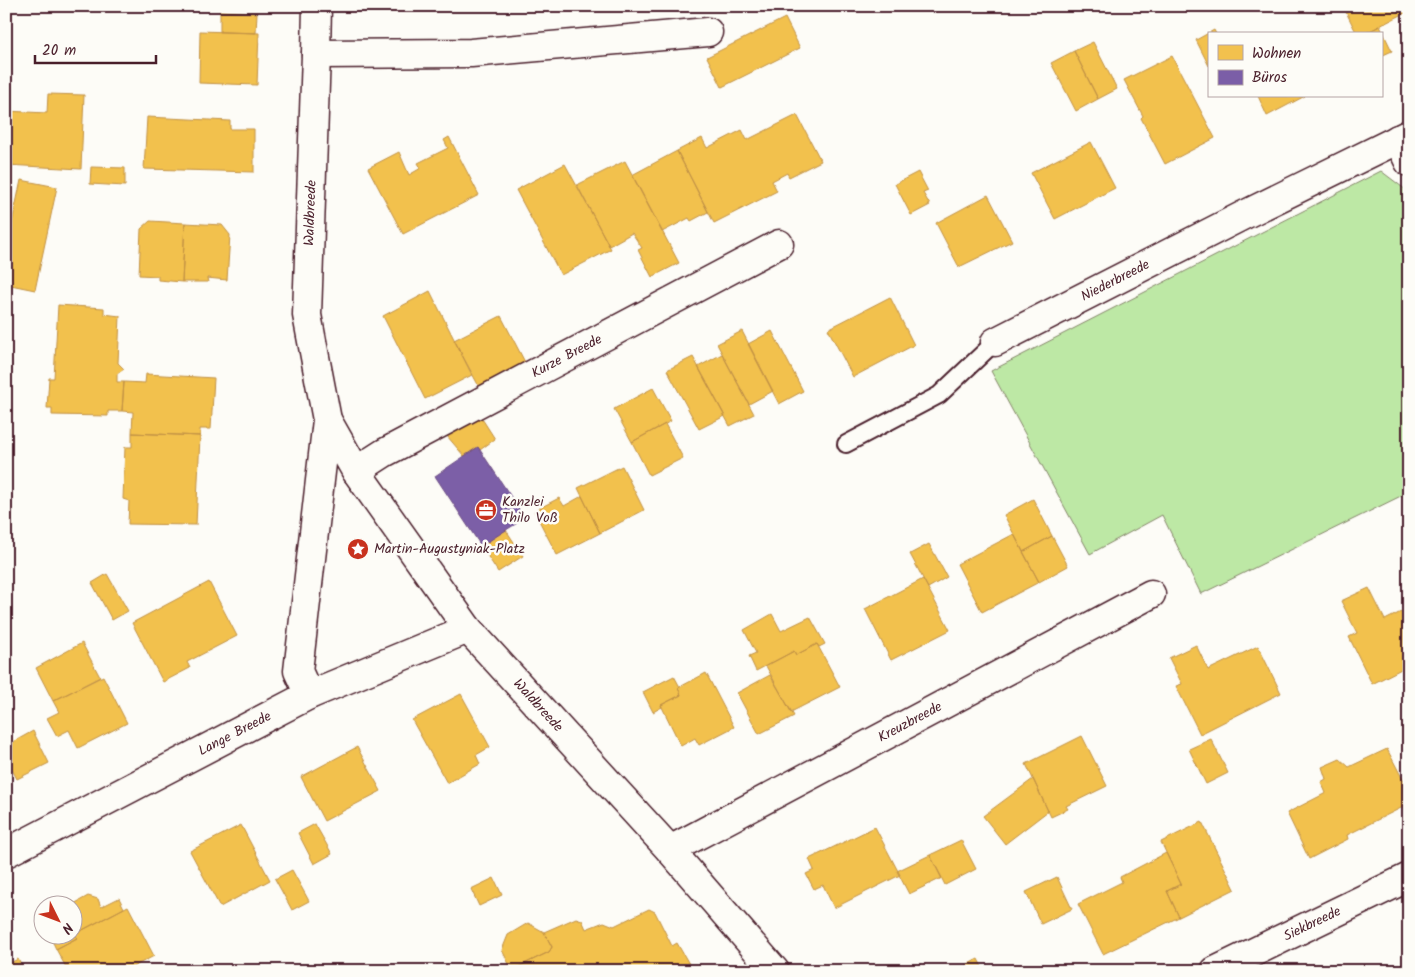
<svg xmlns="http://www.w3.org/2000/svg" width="1415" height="977" viewBox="0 0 1415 977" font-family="Kalam,sans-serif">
  <rect width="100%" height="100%" fill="#fdfcf7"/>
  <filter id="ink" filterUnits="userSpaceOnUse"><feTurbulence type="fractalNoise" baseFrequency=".02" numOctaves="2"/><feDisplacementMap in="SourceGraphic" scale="10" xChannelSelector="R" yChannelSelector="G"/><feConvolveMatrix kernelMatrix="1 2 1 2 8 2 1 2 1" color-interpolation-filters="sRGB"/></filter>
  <g filter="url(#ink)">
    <path fill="#bde8a5" stroke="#848468" d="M1381,171l25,19 3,6v296l-208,102 -39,-79 -72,39 -99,-183z"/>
    <path fill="#f2c14e" stroke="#c09044" d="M1343,6h66v5l-45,23h-7z
      M220,11l37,2 -1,20 -36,-1z
      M785,18l15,30 -78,39 -15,-30z
      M1380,26l12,25 -11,5v-22h-17z
      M1214,30l2,4h-7v32l-13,-26z
      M200,31l59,2 -2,52 -58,-2z
      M1093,42l24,47 -19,10 -24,-48z
      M1074,51l24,48 -22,12 -25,-48z
      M1172,56l43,82 -50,26 -24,-46 2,-2 -19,-36z
      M48,94l36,1 -3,74 -75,-4v-54l41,2z
      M1258,96h47l-38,20z
      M797,115l24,46 -32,16 -2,-4 -15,8 5,10 -63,32 -37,-72 25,-13 5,10 35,-18 5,10z
      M147,117l83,4v8h24v43l-110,-3z
      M449,137l30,58 -76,39 -35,-66 31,-16 10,23 12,-7 -3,-5 30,-15 -4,-8z
      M1091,142l24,46 -60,31 -24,-46z
      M677,151l31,61 -17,9 -2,-3 -27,14 -30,-57z
      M625,161l54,102 -27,14 -14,-27 4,-2 -10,-15 -23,13 -32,-61z
      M565,164l46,85 -50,26 -45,-85z
      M91,167l34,1v18l-35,-2z
      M918,172l10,19 -5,2 7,12 -19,10 -16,-31z
      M21,180l36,7 -22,103 -29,-6v-33z
      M988,195l24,46 -53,26 -23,-44z
      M150,221l35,2 -3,59 -24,-2v-4l-19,-1 2,-46z
      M185,223l37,2 8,10 -3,45 -20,-2 1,4h-26z
      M430,291l42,84 -47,24 -42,-83z
      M890,297l24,48 -61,32 -25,-48z
      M58,305l46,3v6l16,2 -2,47 6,6 -7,5v8h7l-2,29h-14v5l-56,-1v-7h-5l2,-30h5z
      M501,316l27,52 -46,24 -28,-52z
      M742,331l31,60 -24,13 -32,-60z
      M772,331l31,60 -24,13 -31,-60z
      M722,354l32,60 -24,12 -32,-59z
      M693,357l32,59 -26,13 -32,-59z
      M146,374l68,4 -3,51h-11v7l-68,-3 1,-21 -11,-1 2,-29 21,1z
      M653,388l18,33 -39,21 -18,-33z
      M479,414l16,25 -15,11 -2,-3 -14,9 -17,-20z
      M665,424l18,34 -34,17 -17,-33z
      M132,433l68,3 -4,89 -68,-1 1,-23 -6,-2 2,-52h7z
      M622,466l22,44 -44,23 -22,-45z
      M582,496l18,37 -43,22 -23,-44 25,-13 5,8z
      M1033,499l19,37 -29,16 -19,-37z
      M506,530l17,26 -25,16 -17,-26z
      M1014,534l25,48 -57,30 -25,-48z
      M1052,536l16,30 -29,16 -16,-30z
      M929,544l18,33 -19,11 -18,-34z
      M107,574l21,37 -16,9 -20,-37z
      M923,579l27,51 -59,30 -26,-51z
      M209,582l28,54 -50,26 3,6 -27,14 -31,-59z
      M1369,588l16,32 24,-12v57l-37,19 -23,-47 8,-4 -16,-32z
      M772,614l9,17 29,-14 15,27 -6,3 -2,-3 -21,11 -2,-4 -38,20 -7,-15 7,-3 -12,-23z
      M82,643l18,34 -47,24 -17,-33z
      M817,644l23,43 -49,25 -25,-46 28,-15 2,4z
      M1196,645l12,25 50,-24 23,47 -81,41 -24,-48 6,-2 -13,-26z
      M706,673l28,54 -35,18 -4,-7 -14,8 -20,-41 20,-10 -3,-7z
      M770,675l24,41 -35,18 -22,-41z
      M103,676l24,47 -49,25 -9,-18 -12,6 -10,-18 12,-6 -6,-11z
      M674,676l6,11 -2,1 3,7 -20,10 1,2 -9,5 -10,-20z
      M461,694l29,53 -14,8 4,9 -33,19 -35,-63z
      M33,731l16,32 -32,16 -11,-21v-12z
      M1082,736l25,50 -41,20 2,3 -17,8 -25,-53z
      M1211,739l17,34 -22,11 -17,-35z
      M357,747l24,44 -57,30 -23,-44z
      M1387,749l22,42v13l-62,31 1,4 -39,20 -22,-46 39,-20 -5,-11 5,-3 -4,-12 18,-8 9,8z
      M1033,779l15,32 -43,33 -22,-28z
      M1202,822l33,67 -56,28 -12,-26 14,-7 -20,-42z
      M315,824l17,30 -18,10 -16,-31z
      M241,825l29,55 -50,27 -30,-56z
      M875,827l25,48 -66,33 -11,-23 -9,4 -8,-15 8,-4 -5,-11z
      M961,840l15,29 -31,16 -15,-30z
      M1166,853l15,31 -14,7 12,26 -76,37 -25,-50 44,-22 -2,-5z
      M930,855l12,23 -33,16 -12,-23z
      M292,870l17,31 -17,9 -17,-31z
      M1057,877l15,32 -31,15 -15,-32z
      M494,878l8,17 -23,11 -8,-17z
      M88,896l10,3 3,8 18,-9 5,10 -49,26 2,4 -21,11 -7,-15h23v-29z
      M128,906l26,50 -29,15h-57l-12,-22 21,-11 -2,-4z
      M649,909l6,3 17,34 5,-3 16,28h-176l-1,-3 33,-16 3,-5 -8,-15 32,-14 6,2 4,9 18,-7 10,4z
      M528,923l16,9 8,15 -3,5 -33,16 -7,-4 -7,-14 6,-15z
      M18,959l6,12h-18v-6z
      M978,959l6,12h-29z"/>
    <path fill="#7b5ea7" stroke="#6c4b82" d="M478,447l47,71 -44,28 -46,-70z"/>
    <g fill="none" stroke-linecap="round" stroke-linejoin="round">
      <g stroke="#4a1f2b" stroke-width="20">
        <path id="service" d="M846,444l93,-49 56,-53"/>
      </g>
      <g stroke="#4a1f2b" stroke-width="31">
        <g id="minor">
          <path d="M316,54l155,-1 237,-21"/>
          <path d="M1398,139l11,23"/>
          <path id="s1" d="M995,342l249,-127 165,-81"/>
          <path id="s2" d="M327,420l29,51 112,158 202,221 105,121"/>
          <path id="s3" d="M356,471l28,-18 395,-209"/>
          <path id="s4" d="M309,695l-11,-24 29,-251 -20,-105 9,-261 1,-48"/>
          <path id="s5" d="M670,850l481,-256"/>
          <path id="s6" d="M6,853l303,-158 159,-66"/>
          <path id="s7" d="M1215,971l194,-94"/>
        </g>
      </g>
      <use href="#service" stroke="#fdfcf7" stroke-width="16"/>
      <use href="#minor" stroke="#fdfcf7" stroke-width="28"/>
    </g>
  </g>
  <defs>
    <g id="office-disc" transform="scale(1.125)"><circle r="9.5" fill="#c8321e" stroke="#fdfcf7"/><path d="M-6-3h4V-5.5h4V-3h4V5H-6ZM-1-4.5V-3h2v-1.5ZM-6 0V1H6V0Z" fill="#fff"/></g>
    <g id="sight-disc" transform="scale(1.125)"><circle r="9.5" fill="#c8321e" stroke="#fdfcf7"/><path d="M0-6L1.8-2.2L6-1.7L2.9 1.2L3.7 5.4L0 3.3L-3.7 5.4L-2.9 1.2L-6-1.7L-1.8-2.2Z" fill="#fff"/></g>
  </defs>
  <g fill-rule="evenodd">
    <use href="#office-disc" x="486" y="510"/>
    <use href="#sight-disc" x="358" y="549"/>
  </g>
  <g text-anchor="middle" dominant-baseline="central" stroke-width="5" stroke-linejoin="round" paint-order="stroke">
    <g font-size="14" fill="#4a1f2b" stroke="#fdfcf7">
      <text stroke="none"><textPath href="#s4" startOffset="488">Waldbreede</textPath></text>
      <text stroke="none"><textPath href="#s1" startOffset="135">Niederbreede</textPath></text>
      <text stroke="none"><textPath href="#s3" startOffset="240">Kurze Breede</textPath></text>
      <text stroke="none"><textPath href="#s2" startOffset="356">Waldbreede</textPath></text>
      <text stroke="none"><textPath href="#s5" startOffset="272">Kreuzbreede</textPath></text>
      <text stroke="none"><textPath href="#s6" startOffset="258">Lange Breede</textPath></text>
      <text stroke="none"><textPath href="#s7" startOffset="108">Siekbreede</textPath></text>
    </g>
    <g font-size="14" fill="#4a1f2b" stroke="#fdfcf7" text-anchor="start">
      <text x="502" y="502">Kanzlei<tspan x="502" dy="16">Thilo Voß</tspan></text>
      <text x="374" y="549">Martin-Augustyniak-Platz</text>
    </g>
  </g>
  <rect width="1415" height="977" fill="none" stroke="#fdfcf7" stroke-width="25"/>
  <rect x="12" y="12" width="1390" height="952" fill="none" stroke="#4a1f2b" stroke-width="2" filter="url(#ink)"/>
  <rect x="1208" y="32" width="175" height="65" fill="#fdfcf7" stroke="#b5a4a5"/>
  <rect x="1218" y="45" width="25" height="15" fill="#f2c14e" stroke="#b5a4a5"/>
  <text x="1252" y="58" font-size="15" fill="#4a1f2b">Wohnen</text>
  <rect x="1218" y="70" width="25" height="15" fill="#7b5ea7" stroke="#b5a4a5"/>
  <text x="1252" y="82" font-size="15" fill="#4a1f2b">Büros</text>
  <g transform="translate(58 920) rotate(132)"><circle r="24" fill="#fdfcf7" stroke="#b5a4a5"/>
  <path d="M0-4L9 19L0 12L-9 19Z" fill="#c8321e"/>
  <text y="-8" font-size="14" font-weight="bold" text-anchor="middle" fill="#4a1f2b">N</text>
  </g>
  <path d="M35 55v8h121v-8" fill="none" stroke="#4a1f2b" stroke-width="2.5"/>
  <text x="42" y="55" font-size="15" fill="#4a1f2b" stroke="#fdfcf7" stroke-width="4" paint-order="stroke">20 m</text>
</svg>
